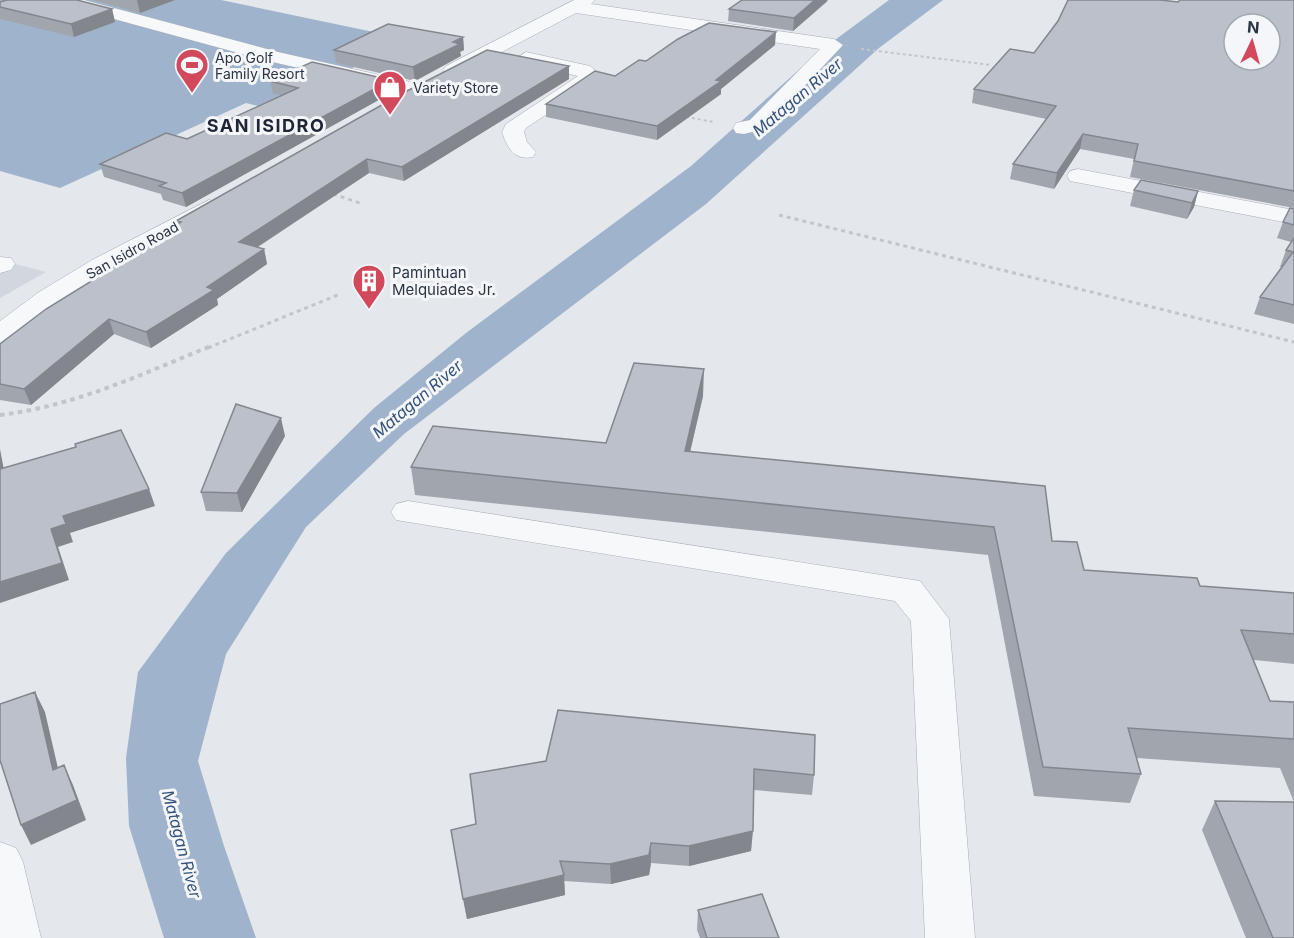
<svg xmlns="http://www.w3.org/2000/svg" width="1294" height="938" viewBox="0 0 1294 938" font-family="Inter,sans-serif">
  <rect width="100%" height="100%" fill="#e4e7ec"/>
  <path fill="#d2d6de" d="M0,260l46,12 -46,26z"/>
  <path fill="#9fb4cc" d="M0,0h221l186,39 -62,33 -17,51 -82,-20 -186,85 -60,-17z
    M889,0h54l-64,48 -173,156 -302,230 -98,93 -80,127 -28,107 26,85 32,92h-92l-35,-112 -3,-68 12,-86 88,-119 148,-145 92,-75 225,-167 129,-115z"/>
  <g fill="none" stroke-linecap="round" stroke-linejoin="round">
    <g stroke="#a9aeb7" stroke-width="1">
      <path id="minor" d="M57,0h27l194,52 146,33 3,4 -3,4 -7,2 -149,-34 -209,-57z
        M574,0h21l-4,4 243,35 9,6 -79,84 -20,5 -8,-1 -3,-5 3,-5 14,-3 70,-71 -244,-36 -116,61h-14l-3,-4 3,-4z
        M526,52l64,14 9,8 -4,8 -69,46 -2,4 3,10 9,10 -3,5c-18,4 -26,-9 -31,-25l4,-8 72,-48 -59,-14 -2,-4z
        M1078,169l216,41v14l-224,-43 -3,-5 3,-5z
        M209,200l8,2 4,5 -4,5 -133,75 -74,54 -10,3v-23l39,-29 53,-32z
        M0,257l11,1 4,6 -4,6 -11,3z
        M408,501l512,80 29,38 26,319h-50l-14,-317 -16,-20 -499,-81 -5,-8 5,-8z
        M0,842l16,6 7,14 18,76h-41z"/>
    </g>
    <path stroke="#c2c5cb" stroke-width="2" stroke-dasharray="3 3" stroke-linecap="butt" d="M861,49l130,16
      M686,117l28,5"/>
    <path stroke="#c2c5cb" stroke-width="3" stroke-dasharray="4 4" stroke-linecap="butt" d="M333,194l27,9
      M779,215l515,127
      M208,348l132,-54"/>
    <path stroke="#c2c5cb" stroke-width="4" stroke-dasharray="4.5 4.5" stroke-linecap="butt" d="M0,415c75,-9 142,-41 211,-69"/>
    <use href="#minor" fill="#f7f8fa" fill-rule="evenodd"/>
  </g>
  <path fill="#a1a5ae" d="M93,0h82l-35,13z
    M1294,0v208l-164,-31 4,-18 -54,-10 -26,40 -44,-10 3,-15 33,-45 -74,-16 2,-14 60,-36z
    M828,1l-35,30 -65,-10 1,-12z
    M0,7l112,2 3,13 -41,15 -74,-18z
    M463,37l1,13 -4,2 1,4 -46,25 -79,-18 -2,-13z
    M775,45l-54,44v5l-64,46 -111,-23v-13l69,-28 31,-15z
    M569,66v13l-165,102 -35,-8 -111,74 6,2 3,15 -50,35 1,6 -67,43 -37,-14 -83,71 -31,-5v-56l129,-86 -1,-3 49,-31 -1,-3z
    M270,81l123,11 -207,115 -23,-7 -2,-6 -57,-17 -4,-13 87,-25 94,-44 -8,-1z
    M1134,190l64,1 -4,16 -7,12 -57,-13z
    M1294,209v115l-40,-10 6,-17 22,-30h-2l6,-17 5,-8 -14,-4 6,-16z
    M703,396l-13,56 362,89 32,29 116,16 94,7v71l-40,-4 16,41 24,1v236h-48l-44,-108 13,-29 79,1 -14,-34 -143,-10 4,16 -11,29 -96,-7 -46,-241 -573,-60 -4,-28 195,-24z
    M285,436l-43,76 -36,-1 -5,-19z
    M558,710l256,65 -2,20 -58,-5 -3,61 -62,15 -38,-3 -2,12 -38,9 -47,-3 1,14 -98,24 -16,-89 25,-6 70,-63z
    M698,910l81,28h-79l-3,-8z"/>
  <path fill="#83868d" d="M137,0h38l-35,13z
    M815,0h13l-35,31 1,-13z
    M112,9l3,13 -41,15 -3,-13z
    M776,32l-1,13 -54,44v5l-64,46v-14z
    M463,37l1,13 -4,2 1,4 -46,25 -2,-14z
    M569,66v13l-165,102 -2,-14z
    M391,80l2,12 -207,115 -4,-14z
    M1083,134l-3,15 -26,40 3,-16z
    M367,159l2,14 -127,84 -3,-15z
    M1198,191l-4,16 -7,12 5,-16z
    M264,249l3,15 -50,35 1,6 -67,43 -5,-16 61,-45z
    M109,319l5,15 -83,71 -7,-16z
    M704,369l-1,27 -19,82 1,-27z
    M281,418l4,18 -43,76 -5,-19z
    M0,449l7,37 -7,-16z
    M149,489l6,17 -85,27 3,9 -15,5 11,33 -69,23v-21l63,-66z
    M35,692l10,20 18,78 -10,-20z
    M64,765l9,20 13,35 -55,25 -10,-20z
    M753,831l-2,20 -62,15v-20z
    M651,843v20l-2,12 -38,9 -1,-20z
    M564,875l1,20 -98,24 -4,-20z"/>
  <path fill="#bbc0ca" stroke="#83868d" stroke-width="1.5" fill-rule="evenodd" d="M7,0h70l35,9 -41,15 -71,-17v-5z
    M742,0h73l-21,18 -65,-9z
    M1068,0h92l18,2 2,-2h114v191l-160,-30 4,-17 -55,-10 -26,39 -44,-9 43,-58 -82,-17 36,-40 24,4 24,-32zM1234,24h36v36h-36z
    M709,23l67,9 -60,48 5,1 -64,45 -111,-22 49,-33 20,5 24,-16 7,1 32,-22z
    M388,24l75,13 -10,5 7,2 -47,23 -79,-17z
    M487,50l82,16 -167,101 -35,-8 -128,83 25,7 -57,38 7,3 -68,42 -37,-13 -85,70 -24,-5v-40l46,-35 86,-53 -4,-1 53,-33 -5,-1 227,-128z
    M312,62l79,18 -209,113 -23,-7 7,-3 -66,-19 66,-31 21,6 111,-51 -28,-7z
    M1141,180l57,11 -6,12 -58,-13z
    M1290,208l4,1v16l-11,-3z
    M1294,238v67l-34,-8 33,-45 -7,-2z
    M634,363l70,6 -19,82 360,35 7,55 25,1 7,28 113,8 3,8 94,7v41l-53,-4 29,71 24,1v37l-166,-11 13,46 -98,-7 -49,-240 -583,-60 22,-41 173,17z
    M236,404l45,14 -44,75 -36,-1z
    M121,430l28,59 -86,27 3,8 -15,5 11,34 -62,19v-113l76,-22 -1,-3z
    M35,692l18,78 11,-5 13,35 -56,25 -21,-65v-56z
    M558,710l257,25 -1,40 -60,-6 -1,62 -64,15 -38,-3 -2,12 -39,9 -50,-3 4,14 -101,24 -12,-69 25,-6 -6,-50 76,-13z
    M1215,801l79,1v136h-21z
    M762,894l17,44h-72l-9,-28z"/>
  <defs>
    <g id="stadium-pin" transform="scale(1.725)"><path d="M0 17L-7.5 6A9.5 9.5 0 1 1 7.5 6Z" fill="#d1495b" stroke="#f4f6f9"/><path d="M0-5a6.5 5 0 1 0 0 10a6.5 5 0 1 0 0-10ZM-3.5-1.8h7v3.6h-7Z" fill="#fff"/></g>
    <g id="shop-pin" transform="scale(1.725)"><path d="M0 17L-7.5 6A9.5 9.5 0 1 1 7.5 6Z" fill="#d1495b" stroke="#f4f6f9"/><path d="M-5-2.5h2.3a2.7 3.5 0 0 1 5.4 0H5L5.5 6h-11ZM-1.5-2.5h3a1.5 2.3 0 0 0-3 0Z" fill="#fff"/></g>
    <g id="building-pin" transform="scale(1.725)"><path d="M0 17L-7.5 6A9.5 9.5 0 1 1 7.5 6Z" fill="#d1495b" stroke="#f4f6f9"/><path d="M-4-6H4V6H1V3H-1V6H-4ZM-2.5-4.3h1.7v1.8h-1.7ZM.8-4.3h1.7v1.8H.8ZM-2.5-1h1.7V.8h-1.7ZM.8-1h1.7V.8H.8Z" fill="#fff"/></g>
  </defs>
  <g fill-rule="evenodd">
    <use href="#stadium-pin" x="192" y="65"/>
    <use href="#shop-pin" x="390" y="87"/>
    <use href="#building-pin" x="369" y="281"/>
  </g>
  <g text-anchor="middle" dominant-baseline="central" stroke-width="6" stroke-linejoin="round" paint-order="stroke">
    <g font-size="14" fill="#2b3445" stroke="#f4f6f9" text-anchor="start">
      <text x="215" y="57">Apo Golf<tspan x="215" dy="16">Family Resort</tspan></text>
      <text x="413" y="87">Variety Store</text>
    </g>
    <g font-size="14" fill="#2b3445" stroke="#f4f6f9">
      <text transform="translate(132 250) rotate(-29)">San Isidro Road</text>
    </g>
    <g font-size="15" fill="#2b3445" stroke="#f4f6f9" text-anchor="start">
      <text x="392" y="272">Pamintuan<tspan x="392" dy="17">Melquiades Jr.</tspan></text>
    </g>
    <g font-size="16" font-style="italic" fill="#34527a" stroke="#f4f6f9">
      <text transform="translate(797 97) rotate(-40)">Matagan River</text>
      <text transform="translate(417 399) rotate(-40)">Matagan River</text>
      <text transform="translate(182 844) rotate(75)">Matagan River</text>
    </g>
    <g font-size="18" font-weight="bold" letter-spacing="1.5" fill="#1d2536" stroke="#f4f6f9">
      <text x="266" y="125">SAN ISIDRO</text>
    </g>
  </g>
  <g transform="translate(1252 42) rotate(5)"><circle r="28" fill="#f4f6f9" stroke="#a4a8b1" stroke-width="1.5"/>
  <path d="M0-4.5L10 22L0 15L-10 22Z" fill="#d1495b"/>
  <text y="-9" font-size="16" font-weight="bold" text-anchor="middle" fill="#2b3445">N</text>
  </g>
</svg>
